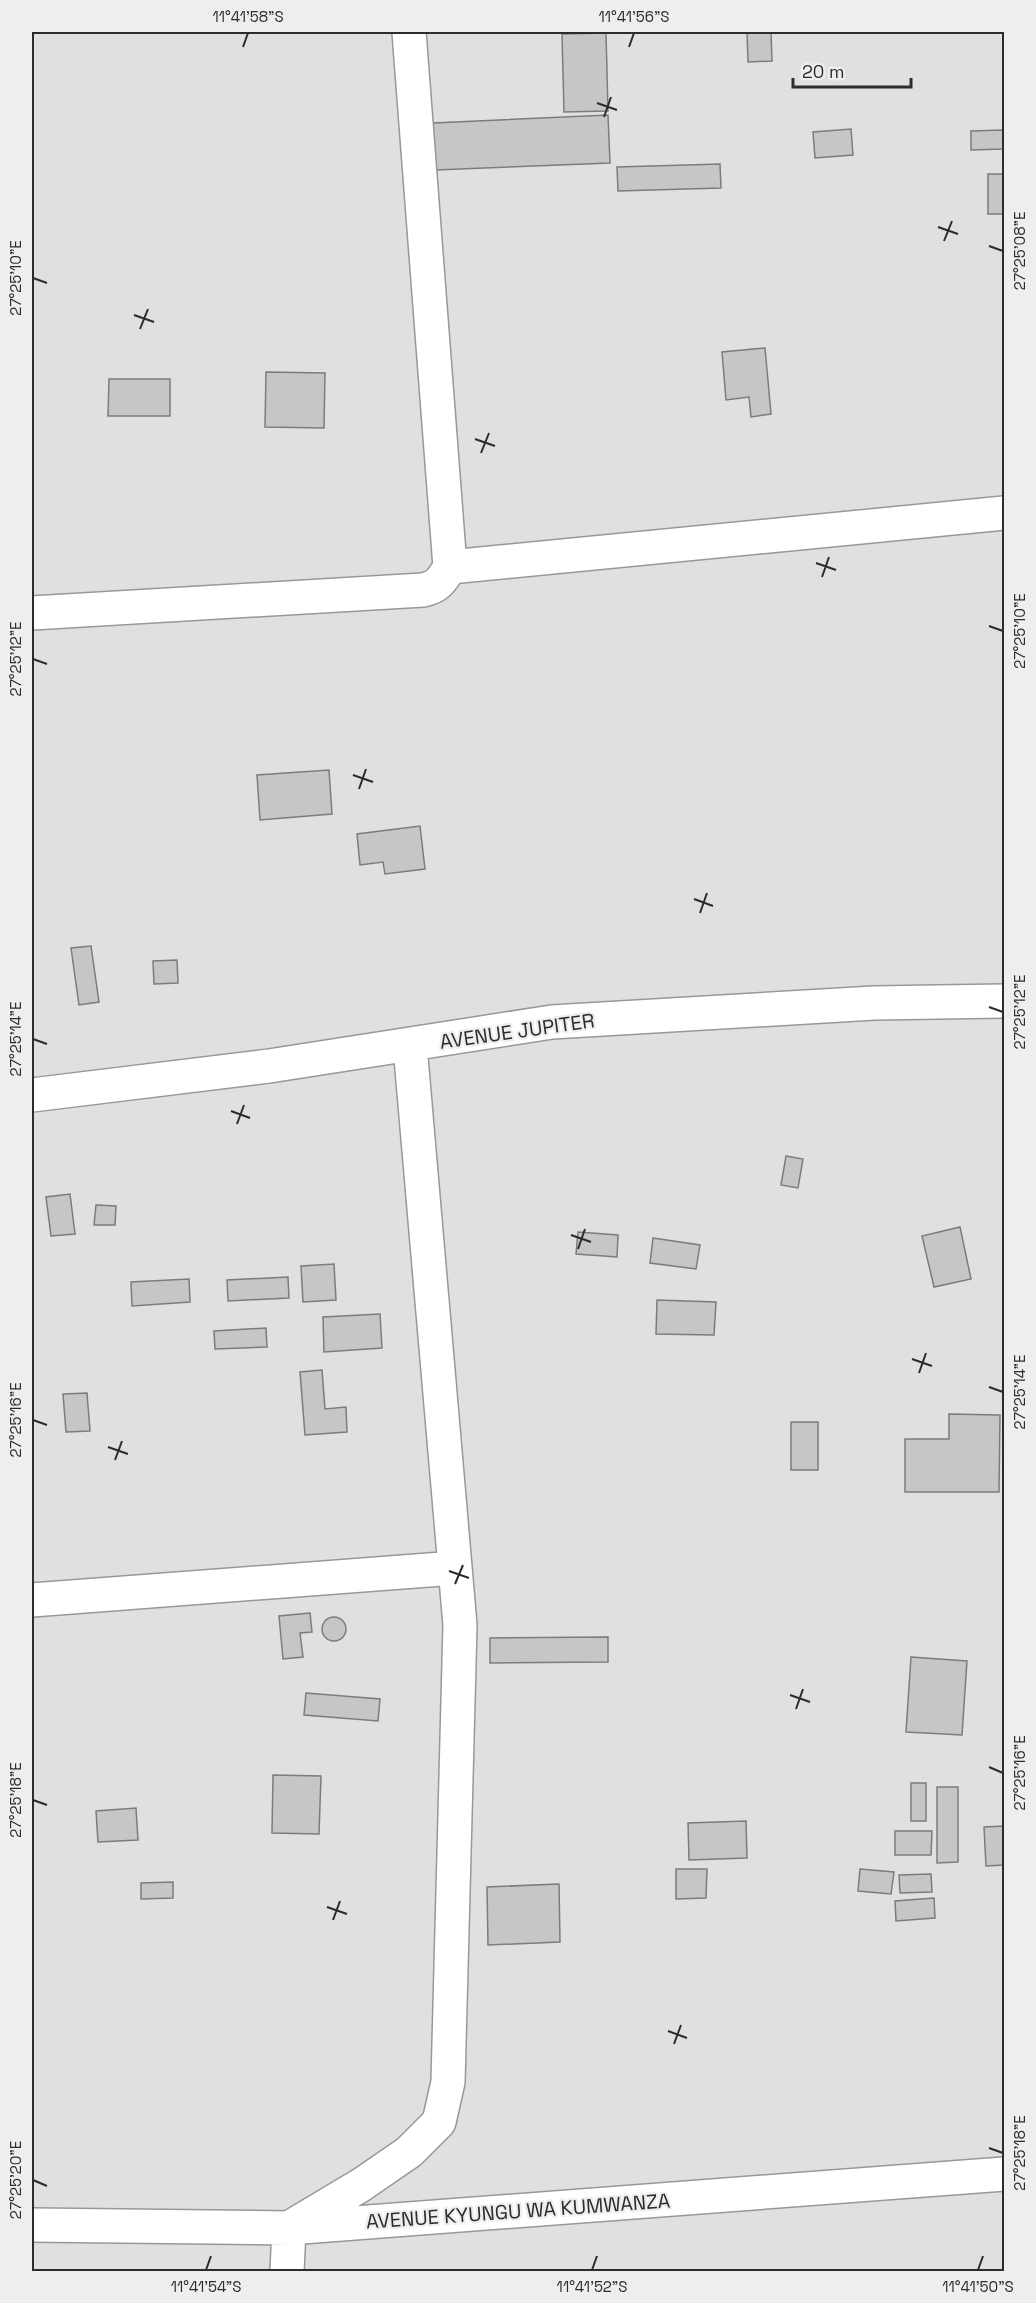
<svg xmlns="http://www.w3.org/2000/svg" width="1036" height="2303" viewBox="0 0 1036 2303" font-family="'Space Grotesk',sans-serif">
  <rect width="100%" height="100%" fill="#e0e0e3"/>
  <path fill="#c5c6c8" stroke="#7c7c7f" stroke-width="1.5" d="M747,32h24l1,29 -24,1z
    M606,33l2,78 -44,1 -2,-78z
    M608,115l2,48 -175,7 -2,-47z
    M851,129l2,26 -38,3 -2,-26z
    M1003,130v19l-32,1v-19z
    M720,164l1,24 -103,3 -1,-24z
    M988,174h16v40h-16z
    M765,348l6,66 -20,3 -2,-20 -23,3 -4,-48z
    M266,372l59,1 -1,55 -59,-1z
    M109,379h61v37h-62z
    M329,770l3,44 -72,6 -3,-45z
    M420,826l5,43 -40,5 -2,-12 -23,3 -3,-31z
    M91,946l8,56 -20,3 -8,-57z
    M177,960l1,23 -24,1 -1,-23z
    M786,1156l17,3 -5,29 -17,-3z
    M70,1194l5,40 -24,2 -5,-39z
    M96,1205l20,1 -1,19h-21z
    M960,1227l11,52 -37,8 -12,-51z
    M578,1232l40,3 -1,22 -41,-3z
    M653,1238l47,7 -4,24 -46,-6z
    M334,1264l2,36 -33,2 -2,-36z
    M288,1277l1,21 -61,3 -1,-21z
    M189,1279l1,23 -58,4 -1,-24z
    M657,1300l59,2 -2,33 -58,-1z
    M380,1314l2,34 -58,4 -1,-35z
    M266,1328l1,19 -52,2 -1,-18z
    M322,1370l3,39 21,-2 1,25 -42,3 -5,-63z
    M87,1393l3,38 -24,1 -3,-38z
    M949,1414l51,1 -1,77h-94v-53h44z
    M791,1422h27v48h-27z
    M310,1613l2,19 -12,1 3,24 -20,2 -4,-43z
    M322 1629a12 12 0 1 1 24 0a12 12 0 1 1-24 0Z
    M608,1637v25l-118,1v-25z
    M911,1657l56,4 -5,74 -56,-3z
    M306,1693l74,6 -2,22 -74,-6z
    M273,1775l48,1 -2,58 -47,-1z
    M911,1783h15v38h-15z
    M937,1787h21v75l-21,1z
    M136,1808l2,32 -40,2 -2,-31z
    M746,1821l1,37 -58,2 -1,-37z
    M1004,1826v39l-18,1 -2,-39z
    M895,1831h37l-1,24h-36z
    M676,1869h31l-1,29 -30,1z
    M860,1869l34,3 -3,22 -33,-3z
    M931,1874l1,18 -32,1 -1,-18z
    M173,1882v16l-32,1v-16z
    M559,1884l1,58 -72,3 -1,-58z
    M934,1898l1,20 -39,3 -1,-20z"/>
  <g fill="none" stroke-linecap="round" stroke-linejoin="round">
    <g stroke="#98989a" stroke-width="36">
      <path id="minor" d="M450,567l554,-54
        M32,613l391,-23c15,-3 19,-10 27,-23l-41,-535
        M32,1095l237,-29 283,-44 322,-19 130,-2
        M32,1600l423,-32
        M32,2225l257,3 715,-54
        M287,2272l2,-44 72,-43 48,-33 30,-30 9,-40 12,-457 -50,-579"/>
    </g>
    <use href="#minor" stroke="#fff" stroke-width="33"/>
  </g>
  <path fill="none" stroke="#2c2c2d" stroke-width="2" d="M243,47l5,-14M629,47l5,-14M597,103l20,7M604,117l7,-20M938,227l20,7M944,241l8,-20M989,246l14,5M33,278l14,5M134,315l20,7M140,329l8,-20M475,439l20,7M481,453l8,-20M816,563l20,7M822,577l7,-20M989,626l14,5M33,659l14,5M353,775l20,7M359,789l7,-20M694,899l19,7M700,913l7,-20M989,1007l14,5M33,1039l14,5M231,1111l19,7M237,1124l7,-19M571,1235l20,7M578,1249l7,-20M912,1359l20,7M919,1373l7,-20M989,1387l14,5M33,1420l14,5M108,1447l20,7M115,1460l7,-19M449,1571l20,7M455,1584l8,-19M790,1695l20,7M796,1709l7,-20M989,1767l14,6M33,1800l14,5M327,1907l20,7M333,1920l7,-19M668,2031l19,7M674,2044l7,-19M989,2148l14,5M33,2180l14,6M206,2270l5,-14M592,2270l5,-14M978,2270l5,-14"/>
  <g text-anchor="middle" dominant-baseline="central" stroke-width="4.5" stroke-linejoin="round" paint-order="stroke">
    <g font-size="20" fill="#2c2c2d" stroke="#edeef0">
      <text transform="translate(517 1031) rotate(-8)">AVENUE JUPITER</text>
      <text transform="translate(518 2211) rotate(-4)">AVENUE KYUNGU WA KUMWANZA</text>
    </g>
  </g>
  <rect width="1036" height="2303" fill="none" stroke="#edeef0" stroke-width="66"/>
  <path d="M793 78v9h118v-9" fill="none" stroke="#2c2c2d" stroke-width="3"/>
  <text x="802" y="78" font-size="18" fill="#2c2c2d" stroke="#edeef0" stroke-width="4.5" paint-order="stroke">20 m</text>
  <rect x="33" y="33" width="970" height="2237" fill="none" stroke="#2c2c2d" stroke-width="2"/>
  <g font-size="15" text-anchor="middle" fill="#2c2c2d">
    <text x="248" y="22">11°41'58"S</text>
    <text x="634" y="22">11°41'56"S</text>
    <text transform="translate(1020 251) rotate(-90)" y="5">27°25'08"E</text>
    <text transform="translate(16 278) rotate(-90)" y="5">27°25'10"E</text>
    <text transform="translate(1020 631) rotate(-90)" y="5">27°25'10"E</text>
    <text transform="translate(16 659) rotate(-90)" y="5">27°25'12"E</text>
    <text transform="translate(1020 1012) rotate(-90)" y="5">27°25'12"E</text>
    <text transform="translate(16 1039) rotate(-90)" y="5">27°25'14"E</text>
    <text transform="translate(1020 1392) rotate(-90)" y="5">27°25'14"E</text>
    <text transform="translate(16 1420) rotate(-90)" y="5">27°25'16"E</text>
    <text transform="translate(1020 1773) rotate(-90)" y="5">27°25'16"E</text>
    <text transform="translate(16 1800) rotate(-90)" y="5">27°25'18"E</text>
    <text transform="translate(1020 2153) rotate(-90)" y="5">27°25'18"E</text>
    <text transform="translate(16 2180) rotate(-90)" y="5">27°25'20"E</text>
    <text x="206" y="2292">11°41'54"S</text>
    <text x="592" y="2292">11°41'52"S</text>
    <text x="978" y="2292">11°41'50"S</text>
  </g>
</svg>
